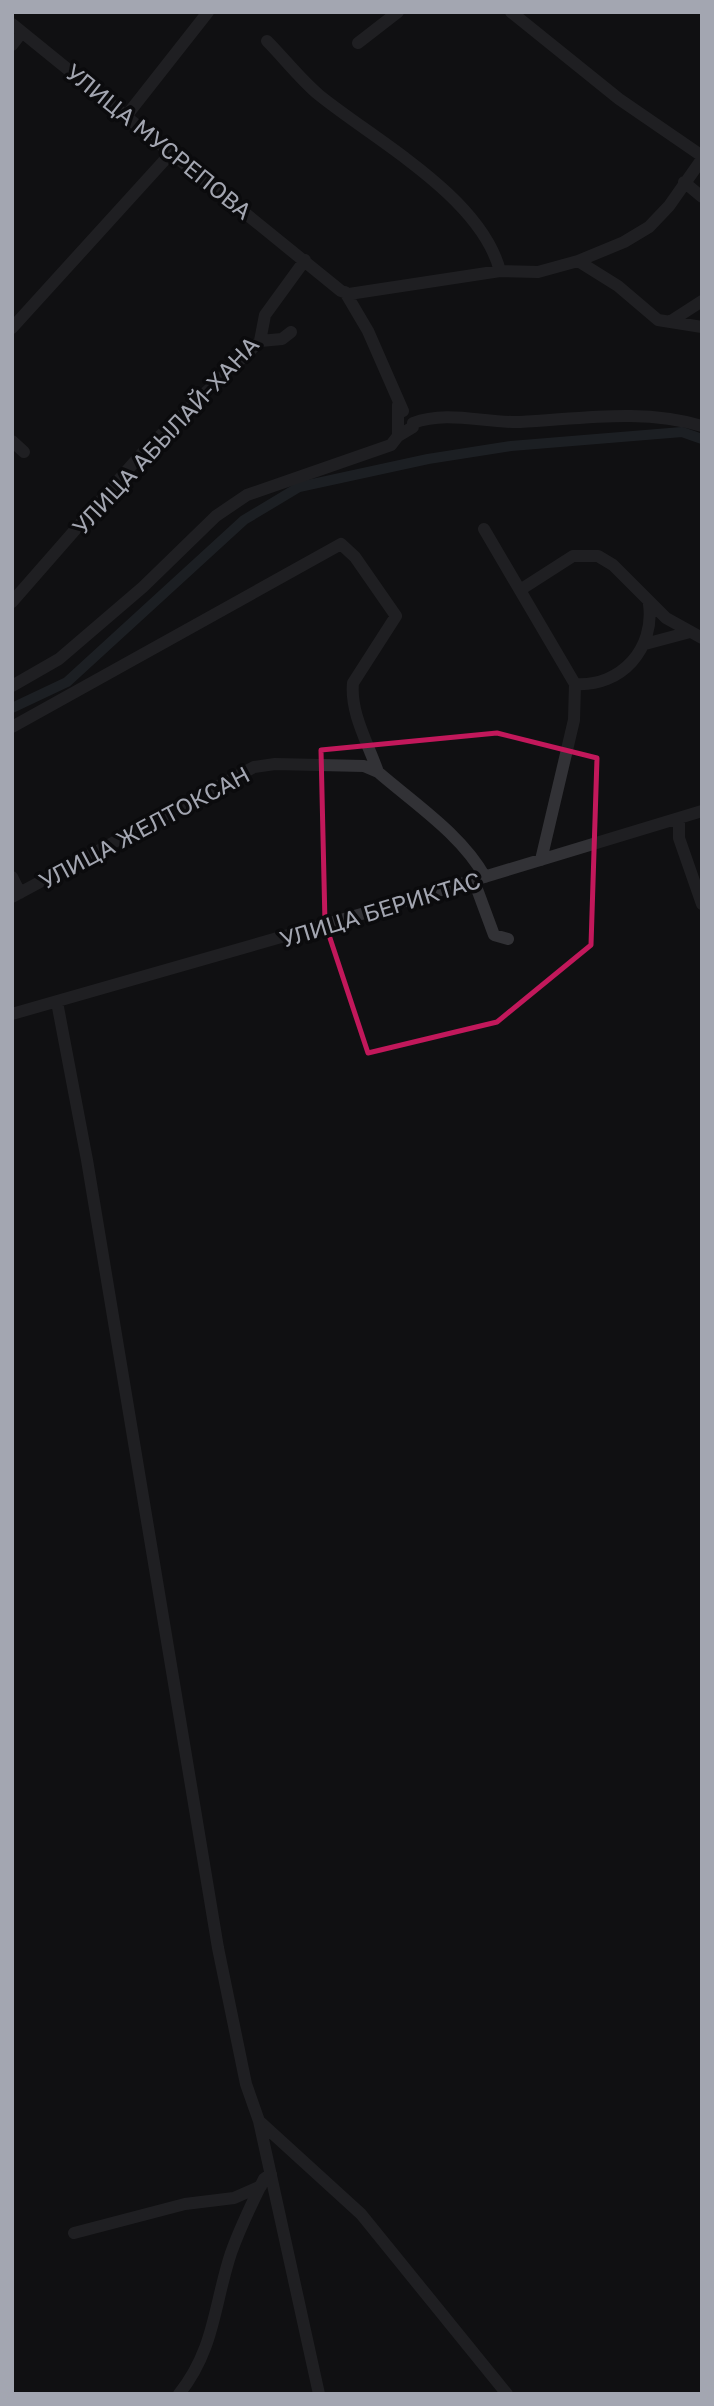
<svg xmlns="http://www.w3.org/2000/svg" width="714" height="2406" viewBox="0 0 714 2406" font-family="'Golos Text',sans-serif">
  <rect width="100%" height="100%" fill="#101012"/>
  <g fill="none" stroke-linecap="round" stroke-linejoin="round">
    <path stroke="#2b3239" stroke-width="10" d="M12,708l55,-26 177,-162 55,-33 129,-28 83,-13 171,-14 20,7"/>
    <path stroke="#323236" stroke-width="12" d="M511,12l108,87 83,57
      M12,24l329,267 8,3 151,-23 38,1 40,-11 46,-19 25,-15 20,-21 33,-47
      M267,41c17,17 33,38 52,54 57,46 162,102 181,176
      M358,43l40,-31
      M12,45l10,-13
      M127,115l81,-103
      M684,182l18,15
      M578,261l40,25 40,34 44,7
      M345,292l23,39 35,80
      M671,321l31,-20
      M12,328l160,-176
      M260,341l22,-2 9,-7
      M398,436l15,-9v-4c34,-13 71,0 107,-1 60,-3 122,-14 182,4
      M12,441l12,11
      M484,529l91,155 -1,36 -33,140
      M520,590l53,-34h25l15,9 53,53 36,20
      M12,602l133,-152 115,-109 5,-26 40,-55
      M645,644l45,-12
      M575,684c47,3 80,-36 74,-80
      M12,686l47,-27 84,-72 73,-71 31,-21 144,-50 7,-9v-31
      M12,727l329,-183 14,13 41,59 -43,67c-3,30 15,60 25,89
      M679,818v20l23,66
      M12,877l8,16
      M474,881l20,54 14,4
      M12,897l242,-130 21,-3 89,2 14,6c37,32 84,63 107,105
      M57,1002l30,158 131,788 28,136 13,37 60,273
      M12,1014l353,-101 337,-102
      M259,2121l102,93 146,180
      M74,2233l111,-29 49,-6 27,-12
      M179,2394c36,-45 35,-90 52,-141 9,-25 21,-50 33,-74l7,-5"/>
  </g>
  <path d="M0 0H714V2406H0ZM497,733l100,25 -6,187 -94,77 -129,31 -43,-130 -4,-173z" fill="#101012" fill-opacity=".55" fill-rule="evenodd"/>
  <path fill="none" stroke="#c2185b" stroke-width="5" stroke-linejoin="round" d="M497,733l100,25 -6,187 -94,77 -129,31 -43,-130 -4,-173z"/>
  <g text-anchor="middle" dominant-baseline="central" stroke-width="7" stroke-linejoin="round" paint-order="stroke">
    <g font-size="23" fill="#a3a6b1" stroke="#0b0b0d">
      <text transform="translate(159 141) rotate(39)">УЛИЦА МУСРЕПОВА</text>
      <text transform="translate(165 435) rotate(-47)">УЛИЦА АБЫЛАЙ-ХАНА</text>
      <text transform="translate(144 827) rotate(-28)">УЛИЦА ЖЕЛТОКСАН</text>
      <text transform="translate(380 909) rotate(-17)">УЛИЦА БЕРИКТАС</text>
    </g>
  </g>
  <rect width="714" height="2406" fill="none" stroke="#a3a6b1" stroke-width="28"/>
</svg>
